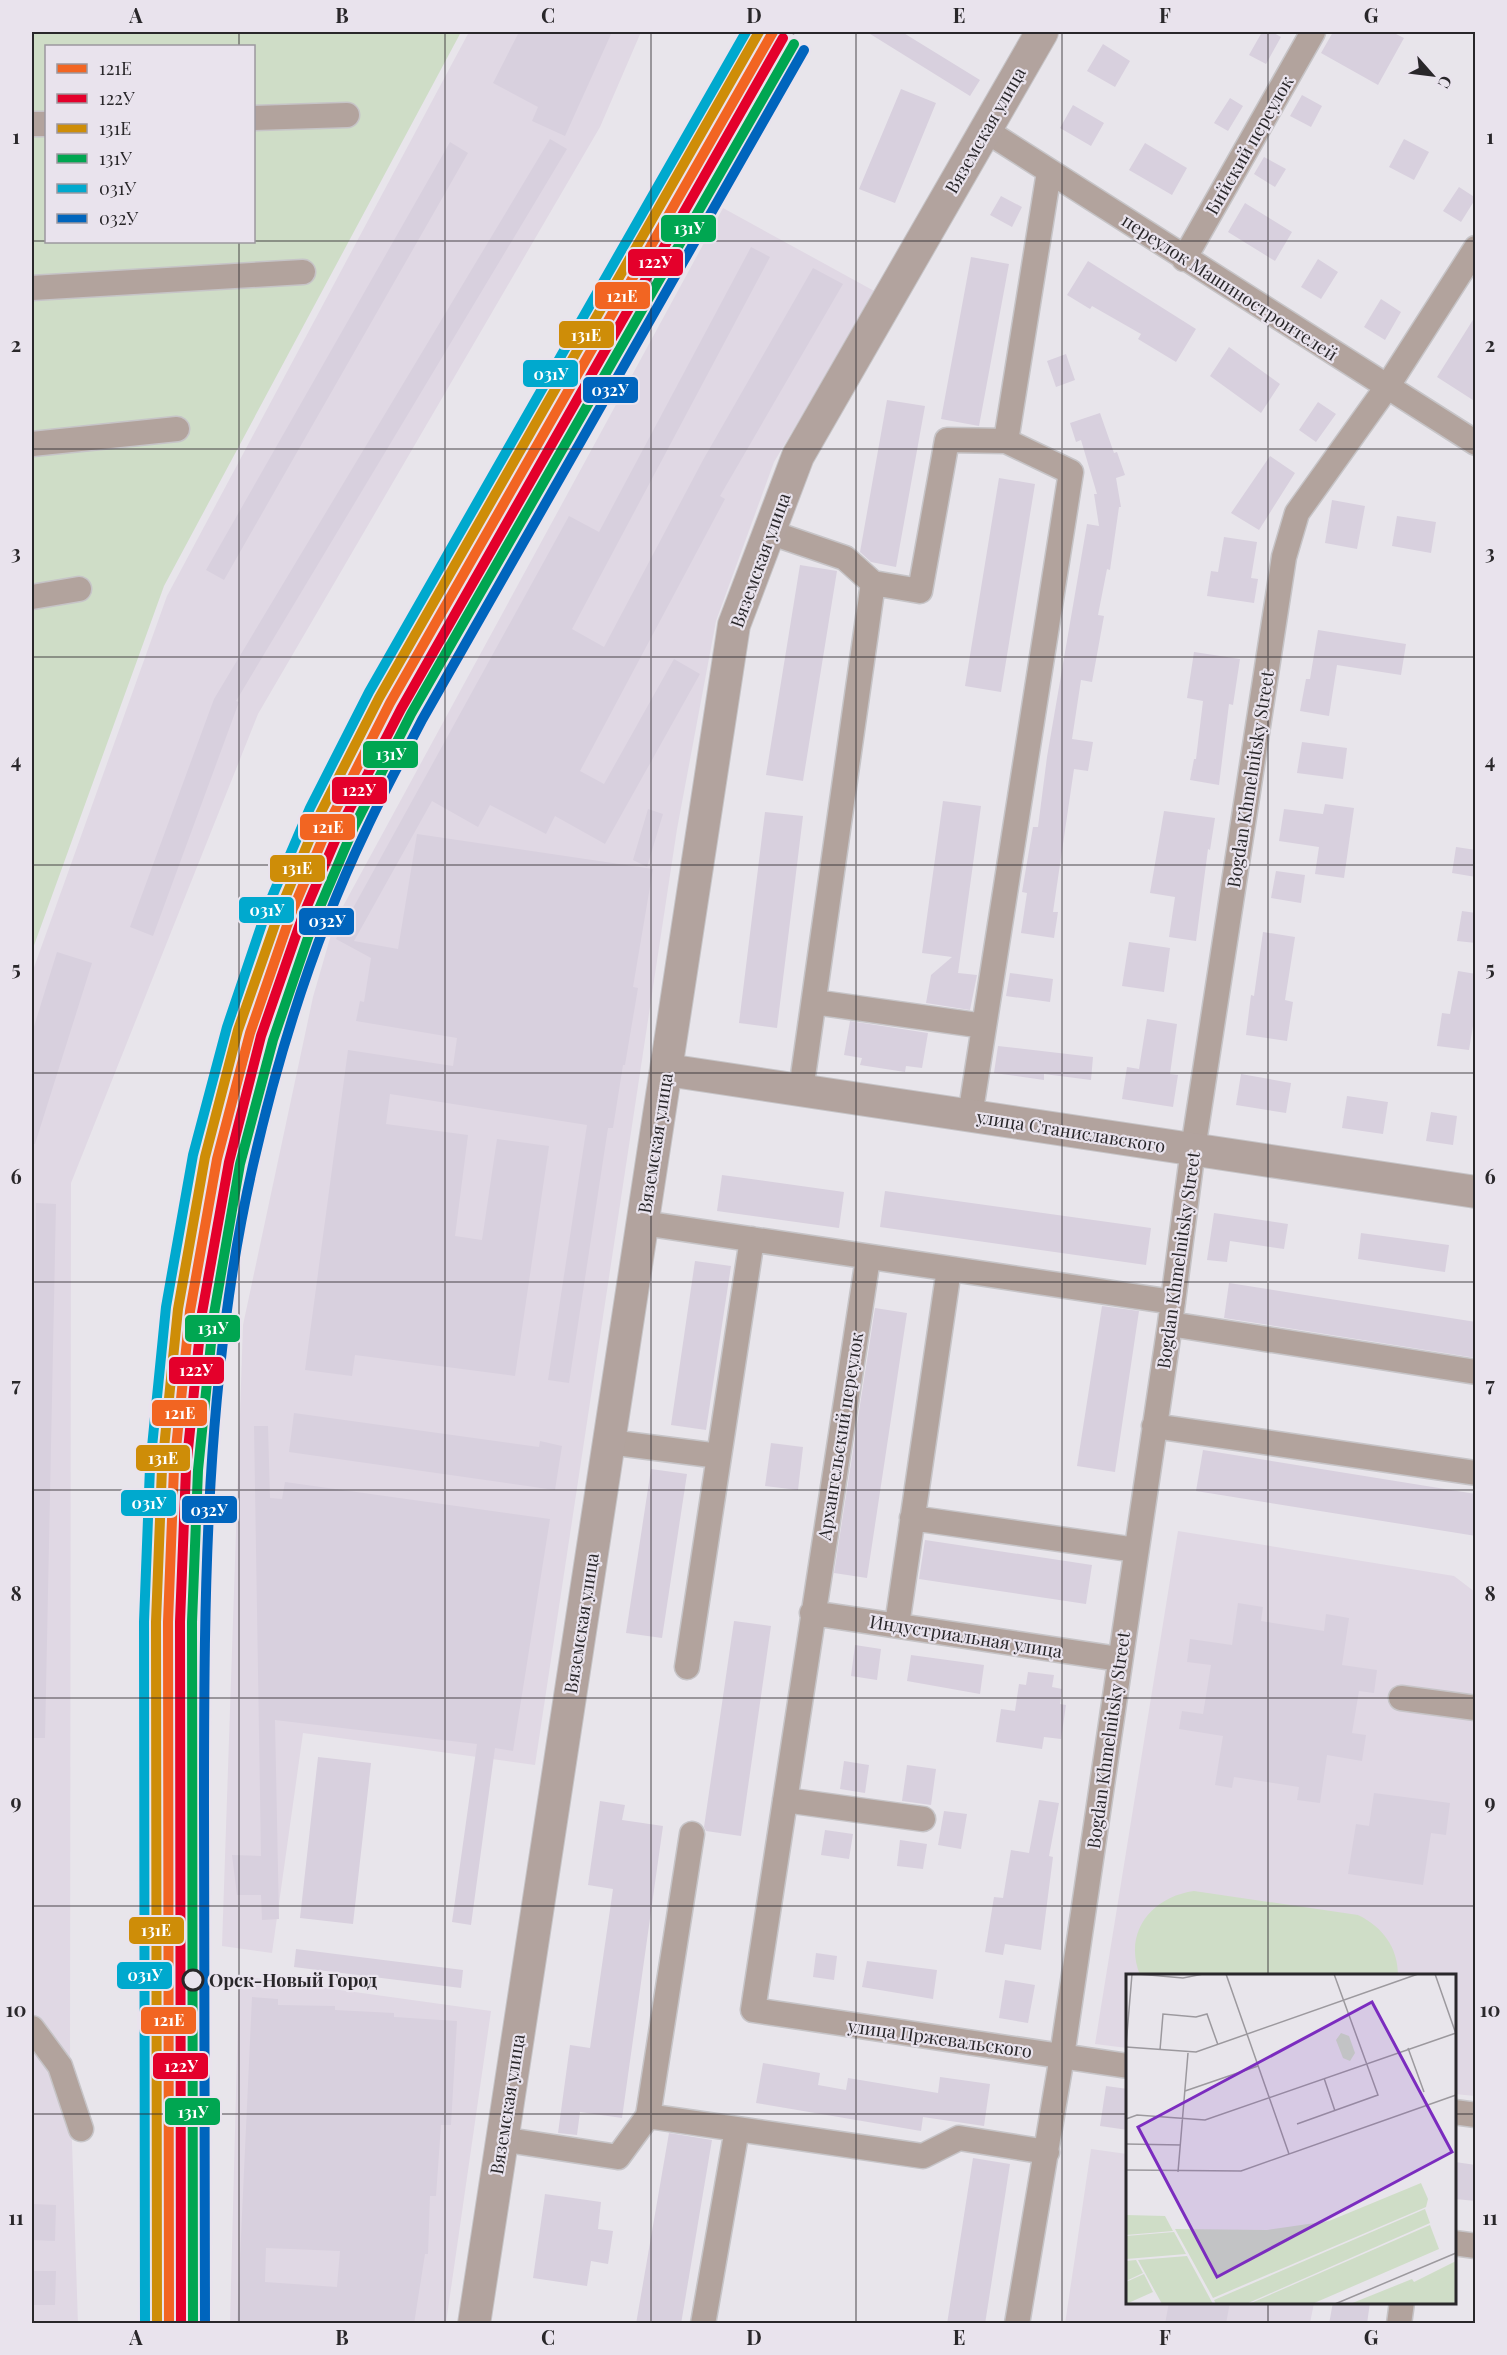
<svg xmlns="http://www.w3.org/2000/svg" width="1507" height="2355" viewBox="0 0 1507 2355" font-family="'Playfair Display',serif">
  <rect width="100%" height="100%" fill="#e8e5eb"/>
  <path fill="#e0d8e4" d="M469,32h172l-41,95 -342,587 -187,469 -1,899 8,242 -46,-1v-1350l135,-377z
    M723,208l153,84 -102,170 -58,159 -39,208 -142,936 -232,-32 -31,220 -50,-7 21,-621 70,-328 22,-76z
    M1178,1531l276,45 21,16v504l-20,-2 -1,-118h-326l-1,72 -32,-4z
    M239,1976l252,35 -45,312 -216,1z
    M1091,2149l36,5 1,148 186,1 -4,20 -245,1z"/>
  <path fill="#cfddc7" fill-rule="evenodd" d="M32,32h429l-297,554 -132,365zM46,46h208v196h-208z
    M1194,1891l164,24c25,12 40,33 40,60h-258c-17,-42 11,-78 54,-84z"/>
  <path fill="#d8d0de" fill-rule="evenodd" d="M519,32h93l-47,104 -33,-15 6,-14 -45,-24z
    M867,32h35l78,48 -10,16z
    M1262,32h10l9,5 -15,27 -17,-9z
    M1333,32h59l12,6 -26,47 -57,-32z
    M1103,44l27,17 -15,26 -28,-16z
    M901,89l35,14 -41,100 -36,-14z
    M1302,95l20,11 -11,21 -21,-11z
    M1230,98l13,8 -15,25 -14,-8z
    M1073,105l31,18 -13,23 -31,-18z
    M550,139l17,10 -331,552 3,1 -86,234 -23,-9 84,-228z
    M1404,139l25,13 -15,28 -25,-13z
    M450,142l18,11 -244,427 -18,-10z
    M1145,143l42,25 -15,27 -43,-25z
    M1264,157l22,12 -11,18 -21,-13z
    M1459,187l17,11 -15,24 -18,-11z
    M1001,196l21,11 -10,20 -22,-12z
    M1245,203l47,29 -17,29 -47,-29z
    M751,247l19,10 -198,372 32,18 99,-187 110,-192 30,16 -123,212 5,3 -145,272 24,13 70,-125 26,15 -95,170 -50,-28 -9,18 -56,-29 -12,22 -46,-26 -78,140 44,8 19,-115 236,35 -20,118 5,1 -13,77h-2l-10,63h-5l-39,255 -21,-3 39,-255 -197,-31 -4,30 82,11 -13,101 27,4 15,-101 52,7 -34,230 -160,-21 -3,21 -47,-6 43,-320 105,16 4,-28 -101,-17 4,-20 4,1 7,-44 -35,-19 233,-423 30,16z
    M971,257l38,7 -30,162 -38,-7z
    M1318,259l20,13 -17,27 -20,-12z
    M1088,261l108,68 -20,33 -38,-23 3,-5 -49,-28 -2,3 -23,-14z
    M1381,299l20,13 -16,28 -21,-13z
    M1476,315v87l-39,-25z
    M1229,347l51,37 -19,29 -51,-37z
    M1066,354l9,26 -19,7 -9,-26z
    M887,400l38,6 -29,161 -25,-5 -11,-10z
    M1318,402l18,12 -20,28 -17,-12z
    M1100,413l14,40 3,-1 8,23 -9,3 5,29h-2l-9,63 -3,-1 -9,46 6,1 -12,66 -11,-2 -9,59 21,3 -5,29 -14,-2 -21,143h5l-4,26 -33,-5 6,-40 -5,-1 11,-65h5l9,-70 40,-233 12,2 -5,-32h3l-16,-54 -5,2 -6,-19z
    M1270,456l25,17 -36,57 -28,-17z
    M999,478l36,6 -34,208 -36,-6z
    M1332,500l33,6 -8,43 -32,-6z
    M1397,516l39,6 -5,31 -39,-7z
    M1224,537l33,5 -6,36 7,1 -4,24 -47,-7 4,-25 7,1z
    M800,565l37,6 -34,210 -37,-6z
    M1318,630l88,14 -5,31 -64,-10 -8,51 -29,-5 6,-32h4z
    M1194,652l46,7 -7,46 -4,-1 -10,81 -29,-5 4,-21h2l7,-58 -16,-3z
    M1302,742l45,6 -4,31 -46,-6z
    M943,801l38,5 -23,167 19,2 -7,35 -44,-7 5,-28 21,-18 -30,-4z
    M1325,804l29,4 -10,70 -29,-4 4,-27 -40,-6 5,-32 39,5z
    M648,809l15,5 -16,53 -14,-7z
    M1164,811l51,7 -5,32 -2,-1 -12,92 -27,-4 6,-40 -25,-4z
    M765,812l38,4 -26,212 -38,-5z
    M1456,847l20,3v27l-24,-4z
    M1276,871l29,4 -4,28 -30,-5z
    M1462,911l14,2v30l-19,-2z
    M1263,932l32,5 -10,63 8,2 -6,39 -41,-6 5,-40 3,1z
    M1129,942l41,6 -6,44 -42,-6z
    M57,952l35,11 -57,181h-3v-111z
    M1458,971l18,3v34l-7,42 -32,-4 5,-33 8,1z
    M1010,973l43,6 -3,23 -44,-6z
    M1147,1019l30,5 -7,50 8,1 -5,32 -51,-8 5,-32 12,2z
    M850,1021l78,12 -6,35 -16,-2 -1,6 -45,-7 2,-7 -18,-3z
    M998,1046l95,11 -2,23 -47,-6v6l-50,-7z
    M1241,1074l50,9 -5,30 -50,-8z
    M1347,1096l41,6 -5,32 -41,-6z
    M1431,1112l26,4 -4,29 -27,-4z
    M722,1175l122,17 -5,36 -122,-17z
    M885,1191l266,37 -5,37 -266,-38z
    M36,1203l20,1 -11,534h-13v-285z
    M1214,1213l74,11 -4,25 -54,-8 -3,21 -20,-2z
    M1361,1233l88,12 -4,27 -87,-13z
    M695,1261l36,5 -25,164 -35,-5z
    M1229,1283l247,39v36l-252,-40z
    M1102,1306l37,5 -24,161 -38,-6z
    M875,1308l32,5 -40,265 -33,-5z
    M294,1413l245,34 1,-6 22,5 -7,44 -266,-38z
    M254,1426h14l2,72 12,1 3,-17 265,37 -37,232 -18,-3 -24,177 -19,-3 25,-178 -202,-24 4,199 -17,1 -1,-25h-24l-5,-40 29,1z
    M771,1443l32,4 -5,43 -33,-4z
    M1203,1450l273,44v42l-280,-45z
    M651,1469l36,5 -25,164 -36,-5z
    M925,1540l167,25 -6,39 -167,-25z
    M1238,1603l25,4 -2,14 63,10 2,-17 23,4 -7,47 35,5 -3,23 -15,-2 -7,42 14,2 -4,26 -35,-6 -7,48 -23,-3 2,-13 -65,-10 -2,11 -17,-3 8,-49 -44,-7 3,-18 21,3 8,-49 -24,-3 3,-23 42,6z
    M734,1621l37,5 -30,210 -35,-5 -2,-4z
    M855,1645l26,4 -4,31 -26,-4z
    M911,1655l73,10 -4,29 -73,-13z
    M1028,1672l26,3 -2,12 10,2 -2,15 6,1 -5,34 -17,-2 -2,12 -46,-7 5,-33 14,2 4,-27 7,1z
    M318,1757l53,6 -18,161 -53,-6z
    M844,1761l25,4 -4,28 -25,-4z
    M907,1765l29,4 -5,36 -29,-4z
    M1374,1793l76,10 -4,32 -15,-2 -8,52 -75,-11 8,-50 13,2z
    M1039,1800l20,3 -10,53 4,1 -12,93 -36,-6 -2,11 -18,-3 9,-55 9,1 8,-48 18,3z
    M600,1801l25,4 -3,15 41,6 -41,292 -42,-6 -3,23 -19,-2 12,-88 20,3 23,-159 -25,-4z
    M944,1811l23,3 -6,35 -23,-4z
    M825,1830l28,4 -4,25 -28,-4z
    M900,1840l27,4 -4,25 -26,-3z
    M296,1949l167,21 -2,18 -167,-21z
    M816,1953l21,3 -3,24 -21,-3z
    M867,1961l70,9 -4,29 -71,-12z
    M1005,1980l30,5 -7,38 -29,-5z
    M252,1997l26,2v6l57,1v4l59,3v4l63,4 -6,104h-10l-5,71h-6l-2,58h-3l-11,70h-177zM266,2248l74,3 -3,36 -72,-5z
    M763,2063l57,10 -2,12 28,5 2,-12 90,15 2,-16 50,7 -6,42 -61,-9 -2,14 -165,-28z
    M1106,2086l22,3v41l-28,-4z
    M669,2133l43,7 -31,184h-45z
    M973,2158l37,6 -25,160h-38z
    M1455,2162l21,3v36l-21,-2z
    M545,2194l56,8 -3,27 15,2 -5,33 -17,-3 -4,25 -54,-8z
    M32,2204l24,1 -1,36 -23,-1z
    M32,2271h24l-1,34h-23z
    M1169,2302h61l-4,22h-61z
    M1333,2302h37l-3,22h-38z"/>
  <g fill="none" stroke-linecap="round" stroke-linejoin="round">
    <g stroke="#c6c4c7" stroke-width="27">
      <path id="minor" d="M254,118l93,-3
        M32,124h14
        M985,130l491,313
        M1184,259l129,-227
        M32,288l271,-16
        M32,444l145,-15
        M769,532l76,26 28,25 -72,507
        M873,583l47,8 27,-151 59,1 43,-269
        M32,597l47,-8
        M814,1002l170,24
        M970,1116l101,-644 -65,-31
        M643,1223l530,79
        M868,1258l-115,752 375,56
        M1170,1324l306,48
        M1154,1426l322,47
        M609,1442l110,14
        M912,1518l224,32
        M812,1613l307,46
        M897,1625l52,-356
        M687,1667l65,-428
        M1401,1698l75,10
        M785,1800l138,19
        M32,2028l28,38 21,63
        M1454,2112l22,3
        M648,2116l275,40 36,-18 88,14
        M501,2139l117,18 30,-41 44,-282
        M1454,2243l22,3
        M703,2324l34,-195
        M1017,2324l45,-268 108,-732 23,-175 91,-592 13,-44 90,-126 89,-139
        M1399,2324l3,-22"/>
    </g>
    <g stroke="#c6c4c7" stroke-width="34">
      <path id="major" d="M667,1070l809,122
        M474,2324l260,-1699 64,-169 244,-424"/>
    </g>
    <use href="#minor" stroke="#b2a39d" stroke-width="24"/>
    <use href="#major" stroke="#b2a39e" stroke-width="32"/>
    <path stroke="#b0a9a8" stroke-width="4.5" stroke-dasharray="3 6" stroke-linecap="butt" d="M188,2324v-702l5,-153 13,-154 25,-152 33,-127 40,-118 42,-95 54,-111 393,-680"/>
    <g stroke="#e9e3ed" stroke-width="15">
      <path id="rail-1" d="M169,2324l-1,-702 6,-154 16,-157 27,-152 33,-126 41,-119 41,-97 58,-114 383,-671"/>
    </g>
    <g stroke="#e9e3ed" stroke-width="15">
      <path id="rail-2" d="M181,2324l-1,-702 6,-153 16,-156 27,-151 32,-126 41,-118 41,-96 58,-113 382,-671"/>
    </g>
    <g stroke="#e9e3ed" stroke-width="15">
      <path id="rail-3" d="M157,2324l-1,-702 6,-154 16,-159 27,-152 33,-127 42,-120 41,-98 58,-114 380,-666"/>
    </g>
    <g stroke="#e9e3ed" stroke-width="15">
      <path id="rail-4" d="M193,2324l-1,-702 6,-152 16,-156 26,-150 33,-124 40,-117 41,-96 57,-113 383,-670"/>
    </g>
    <g stroke="#e9e3ed" stroke-width="15">
      <path id="rail-5" d="M145,2324l-1,-702 6,-155 16,-160 27,-152 34,-128 41,-121 42,-98 59,-116 377,-660"/>
    </g>
    <g stroke="#e9e3ed" stroke-width="15">
      <path id="rail-6" d="M205,2324c0,-173 0,-346 -1,-519 0,-214 1,-430 49,-640 26,-114 62,-229 113,-335 17,-37 37,-73 56,-110l382,-670"/>
    </g>
    <use href="#rail-1" stroke="#f26522" stroke-width="10"/>
    <use href="#rail-2" stroke="#e4002b" stroke-width="10"/>
    <use href="#rail-3" stroke="#ce8d08" stroke-width="10"/>
    <use href="#rail-4" stroke="#00a651" stroke-width="10"/>
    <use href="#rail-5" stroke="#00a9ce" stroke-width="10"/>
    <use href="#rail-6" stroke="#0065bd" stroke-width="10"/>
  </g>
  <path fill="none" stroke="#29272a" stroke-width="1.5" stroke-opacity="0.55" d="M239,32v14M445,32v2292M651,32v2292M856,32v2292M1062,32v2292M1268,32v1944M32,241h14M254,241h1222M239,242v2082M32,449h1444M32,657h1444M32,865h1444M32,1073h1444M32,1282h1444M32,1490h1444M32,1698h1444M32,1906h1444M32,2114h1096M1454,2114h22M1268,2302v22"/>
  <circle fill="#e9e3ed" stroke="#29272a" stroke-width="3" cx="193" cy="1980" r="10"/>
  <g text-anchor="middle" dominant-baseline="central" stroke-width="4.5" stroke-linejoin="round" paint-order="stroke">
    <g font-size="18" fill="#29272a" stroke="#e9e3ed">
      <text transform="translate(985 130) rotate(-60)">Вяземская улица</text>
      <text transform="translate(1249 145) rotate(-60)">Бийский переулок</text>
      <text transform="translate(1230 287) rotate(33)">переулок Машиностроителей</text>
      <text transform="translate(760 560) rotate(-70)">Вяземская улица</text>
      <text transform="translate(1250 779) rotate(-81)">Bogdan Khmelnitsky Street</text>
      <text transform="translate(1071 1131) rotate(9)">улица Станиславского</text>
      <text transform="translate(655 1143) rotate(-81)">Вяземская улица</text>
      <text transform="translate(1178 1260) rotate(-82)">Bogdan Khmelnitsky Street</text>
      <text transform="translate(840 1436) rotate(-81)">Архангельский переулок</text>
      <text transform="translate(581 1623) rotate(-81)">Вяземская улица</text>
      <text transform="translate(966 1636) rotate(9)">Индустриальная улица</text>
      <text transform="translate(1108 1740) rotate(-82)">Bogdan Khmelnitsky Street</text>
      <text transform="translate(940 2038) rotate(8)">улица Пржевальского</text>
      <text transform="translate(507 2104) rotate(-81)">Вяземская улица</text>
    </g>
    <g font-size="18" font-weight="bold" fill="#29272a" stroke="#e9e3ed" text-anchor="start">
      <text x="209" y="1980">Орск-Новый Город</text>
    </g>
  </g>
  <g transform="translate(1126 1974)">
    <rect width="330" height="330" fill="#e8e5eb"/>
    <path d="M215,59l8,3 6,17 -5,8 -7,-3 -7,-18zM295,209l7,16 -2,8 -213,91 -38,-69 92,1 62,-9zM299,235l5,14 -184,81h-30l-2,-4zM0,241l39,1 8,15 -47,4zM304,251l9,24 -127,55h-63zM48,258l12,22 -60,5v-23zM61,282l26,48h-51l-24,-44zM10,286l7,13 -17,8v-20zM330,287v43h-106l62,-25 2,3zM18,300l9,18 -27,12v-22z" fill="#cfddc7"/>
    <path fill="none" stroke="#9c999e" stroke-width="1.5" d="M12,0l45,4 20,-4M28,0h45M100,0l63,180M309,0l21,60M0,72l6,-72M0,73l70,5 222,-78M282,74l16,44M34,76l3,-36 33,3 11,-3 11,31M198,104l11,33M59,117l73,-25M0,145l11,-4 68,5 251,-87M171,150l81,-29 -44,-121M0,170l55,1M0,196l115,1 215,-76M52,198l10,-119M209,330l121,-51"/>
    <path fill="#7b2cbf" fill-opacity="0.15" stroke="#7b2cbf" stroke-width="3" d="M246,28l80,150 -235,125 -79,-150z"/>
    <rect width="330" height="330" fill="none" stroke="#29272a" stroke-width="3"/>
  </g>
  <g stroke="#e9e3ed" stroke-width="2">
    <rect x="660" y="214" width="57" height="29" rx="6" fill="#00a651"/>
    <rect x="627" y="248" width="57" height="29" rx="6" fill="#e4002b"/>
    <rect x="594" y="281" width="57" height="29" rx="6" fill="#f26522"/>
    <rect x="558" y="320" width="57" height="29" rx="6" fill="#ce8d08"/>
    <rect x="522" y="359" width="57" height="29" rx="6" fill="#00a9ce"/>
    <rect x="582" y="376" width="57" height="28" rx="6" fill="#0065bd"/>
    <rect x="362" y="740" width="57" height="29" rx="6" fill="#00a651"/>
    <rect x="331" y="776" width="57" height="29" rx="6" fill="#e4002b"/>
    <rect x="299" y="813" width="57" height="28" rx="6" fill="#f26522"/>
    <rect x="269" y="854" width="57" height="29" rx="6" fill="#ce8d08"/>
    <rect x="238" y="896" width="57" height="28" rx="6" fill="#00a9ce"/>
    <rect x="298" y="907" width="57" height="29" rx="6" fill="#0065bd"/>
    <rect x="184" y="1314" width="57" height="29" rx="6" fill="#00a651"/>
    <rect x="168" y="1356" width="57" height="29" rx="6" fill="#e4002b"/>
    <rect x="151" y="1399" width="57" height="28" rx="6" fill="#f26522"/>
    <rect x="135" y="1444" width="56" height="28" rx="6" fill="#ce8d08"/>
    <rect x="120" y="1489" width="57" height="28" rx="6" fill="#00a9ce"/>
    <rect x="181" y="1495" width="57" height="29" rx="6" fill="#0065bd"/>
    <rect x="128" y="1916" width="57" height="29" rx="6" fill="#ce8d08"/>
    <rect x="116" y="1961" width="57" height="29" rx="6" fill="#00a9ce"/>
    <rect x="140" y="2006" width="57" height="29" rx="6" fill="#f26522"/>
    <rect x="152" y="2052" width="57" height="28" rx="6" fill="#e4002b"/>
    <rect x="164" y="2097" width="57" height="29" rx="6" fill="#00a651"/>
  </g>
  <g font-size="16" text-anchor="middle" font-weight="bold" fill="#fff">
    <text x="689" y="234">131У</text>
    <text x="655" y="268">122У</text>
    <text x="622" y="302">121Е</text>
    <text x="586" y="341">131Е</text>
    <text x="551" y="380">031У</text>
    <text x="610" y="396">032У</text>
    <text x="391" y="760">131У</text>
    <text x="359" y="796">122У</text>
    <text x="328" y="833">121Е</text>
    <text x="297" y="874">131Е</text>
    <text x="267" y="916">031У</text>
    <text x="327" y="927">032У</text>
    <text x="213" y="1334">131У</text>
    <text x="196" y="1376">122У</text>
    <text x="180" y="1419">121Е</text>
    <text x="163" y="1464">131Е</text>
    <text x="149" y="1509">031У</text>
    <text x="209" y="1516">032У</text>
    <text x="156" y="1936">131Е</text>
    <text x="145" y="1981">031У</text>
    <text x="169" y="2026">121Е</text>
    <text x="181" y="2072">122У</text>
    <text x="193" y="2118">131У</text>
  </g>
  <rect width="1507" height="2355" fill="none" stroke="#e9e3ed" stroke-width="66"/>
  <rect x="45" y="45" width="210" height="198" fill="#e9e3ed" stroke="#9c989f" stroke-width="1.5"/>
  <rect x="57" y="64" width="30" height="9" fill="#f26522" stroke="#9c989f" stroke-width="1.5"/>
  <text x="99" y="75" font-size="18" fill="#29272a">121Е</text>
  <rect x="57" y="94" width="30" height="9" fill="#e4002b" stroke="#9c989f" stroke-width="1.5"/>
  <text x="99" y="105" font-size="18" fill="#29272a">122У</text>
  <rect x="57" y="124" width="30" height="9" fill="#ce8d08" stroke="#9c989f" stroke-width="1.5"/>
  <text x="99" y="135" font-size="18" fill="#29272a">131Е</text>
  <rect x="57" y="154" width="30" height="9" fill="#00a651" stroke="#9c989f" stroke-width="1.5"/>
  <text x="99" y="165" font-size="18" fill="#29272a">131У</text>
  <rect x="57" y="184" width="30" height="9" fill="#00a9ce" stroke="#9c989f" stroke-width="1.5"/>
  <text x="99" y="195" font-size="18" fill="#29272a">031У</text>
  <rect x="57" y="214" width="30" height="9" fill="#0065bd" stroke="#9c989f" stroke-width="1.5"/>
  <text x="99" y="225" font-size="18" fill="#29272a">032У</text>
  <g transform="translate(1432 75) rotate(118)" stroke="#e9e3ed" stroke-width="4.5" paint-order="stroke">
  <path d="M0-4.5L10 22L0 15L-10 22Z" fill="#29272a"/>
  <text y="-9" font-size="16" font-weight="bold" text-anchor="middle" fill="#29272a">С</text>
  </g>
  <rect x="33" y="33" width="1441" height="2289" fill="none" stroke="#29272a" stroke-width="2"/>
  <g font-size="20" text-anchor="middle" font-weight="bold" fill="#29272a">
    <text x="136" y="23">A</text>
    <text x="342" y="23">B</text>
    <text x="548" y="23">C</text>
    <text x="754" y="23">D</text>
    <text x="959" y="23">E</text>
    <text x="1165" y="23">F</text>
    <text x="1371" y="23">G</text>
    <text x="16" y="144">1</text>
    <text x="1490" y="144">1</text>
    <text x="16" y="352">2</text>
    <text x="1490" y="352">2</text>
    <text x="16" y="560">3</text>
    <text x="1490" y="560">3</text>
    <text x="16" y="768">4</text>
    <text x="1490" y="768">4</text>
    <text x="16" y="976">5</text>
    <text x="1490" y="976">5</text>
    <text x="16" y="1184">6</text>
    <text x="1490" y="1184">6</text>
    <text x="16" y="1392">7</text>
    <text x="1490" y="1392">7</text>
    <text x="16" y="1601">8</text>
    <text x="1490" y="1601">8</text>
    <text x="16" y="1809">9</text>
    <text x="1490" y="1809">9</text>
    <text x="16" y="2017">10</text>
    <text x="1490" y="2017">10</text>
    <text x="16" y="2225">11</text>
    <text x="1490" y="2225">11</text>
    <text x="136" y="2345">A</text>
    <text x="342" y="2345">B</text>
    <text x="548" y="2345">C</text>
    <text x="754" y="2345">D</text>
    <text x="959" y="2345">E</text>
    <text x="1165" y="2345">F</text>
    <text x="1371" y="2345">G</text>
  </g>
</svg>
